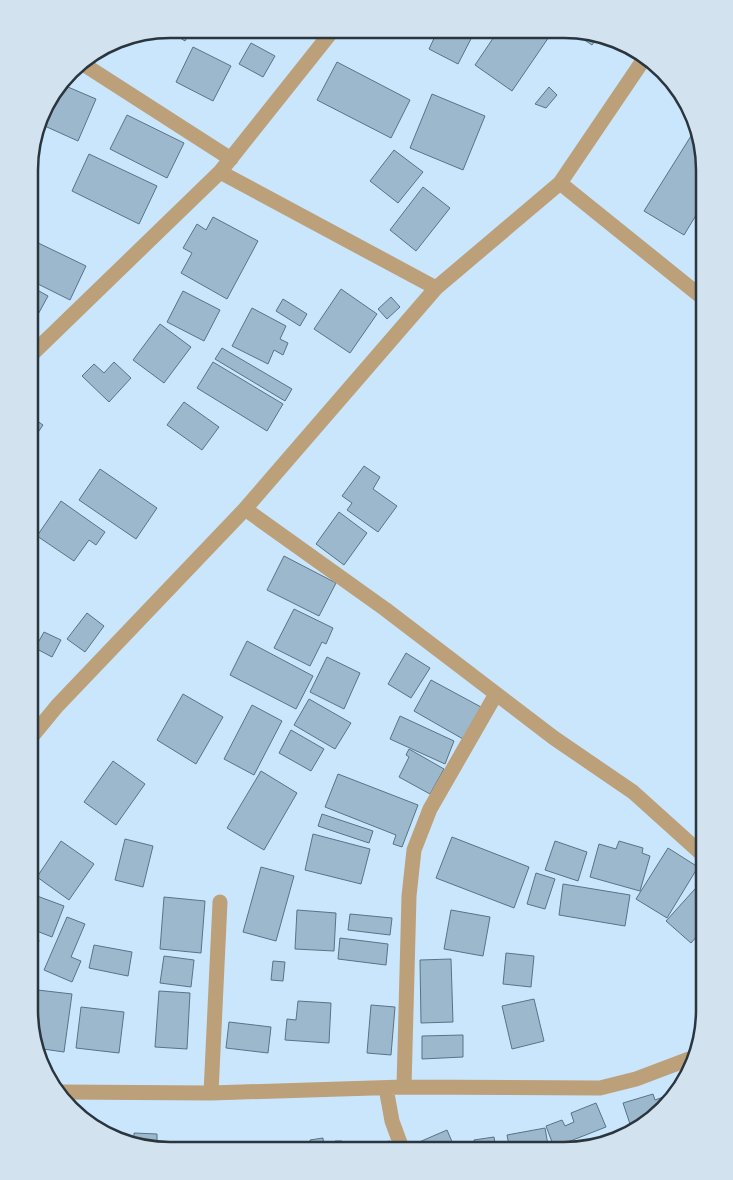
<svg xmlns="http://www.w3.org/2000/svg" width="733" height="1180" viewBox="0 0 733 1180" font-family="Georgia,serif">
  <rect width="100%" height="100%" fill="#c9e6fc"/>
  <path fill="#9cb8cd" stroke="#597386" d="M166,29h26l-7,12z
    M438,30l37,1 -17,33 -29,-15z
    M498,31h55l-41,60 -37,-26z
    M579,31h12l8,4 -7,10 -15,-10z
    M251,43l24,13 -12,21 -24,-13z
    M193,47l38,19 -18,35 -37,-19z
    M337,62l73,38 -19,38 -74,-38z
    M61,84l35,15 -18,42 -40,-18 5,-16z
    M549,87l8,8 -11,13 -11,-4z
    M432,94l53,22 -22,54 -53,-22z
    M127,115l57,28 -17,35 -57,-29z
    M696,128l8,41v33l-20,33 -40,-24z
    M394,150l29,22 -25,31 -28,-22z
    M89,154l68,32 -18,38 -67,-33z
    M423,187l27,21 -34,43 -26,-21z
    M213,217l45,24 -31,58 -46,-26 11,-20 -9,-5 14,-24 9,6z
    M30,239l56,27 -16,34 -40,-20z
    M30,286l18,10 -13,24 -5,-3z
    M341,289l36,25 -27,39 -36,-24z
    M183,291l37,19 -16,31 -37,-19z
    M391,297l9,10 -13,12 -9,-10z
    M283,299l24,15 -7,12 -24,-15z
    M252,308l34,18 -6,13 8,4 -5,12 -9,-5 -6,14 -36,-18z
    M160,324l31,23 -27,36 -31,-23z
    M222,348l70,41 -7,12 -70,-42z
    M114,362l17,16 -22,24 -27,-26 12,-12 10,9z
    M213,362l70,42 -16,27 -70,-43z
    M184,402l35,25 -17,23 -35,-25z
    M30,416l13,9 -13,19z
    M364,466l16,11 -7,12 24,17 -19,26 -31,-22 5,-7 -10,-7z
    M100,469l57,39 -21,31 -57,-39z
    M61,501l44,31 -9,13 -7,-5 -15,21 -37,-25z
    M339,512l28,21 -23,32 -28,-21z
    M284,556l52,27 -17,33 -52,-26z
    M294,609l39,19 -7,16 -4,-2 -12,24 -36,-18z
    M87,613l17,13 -19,26 -18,-13z
    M44,632l17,8 -9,17 -17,-9z
    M247,641l66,35 -17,33 -66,-34z
    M406,653l24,15 -19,30 -23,-14z
    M327,657l33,16 -16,36 -34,-17z
    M431,680l50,27 -18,32 -49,-28z
    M183,694l40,23 -27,47 -39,-24z
    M309,699l42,24 -16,26 -41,-24z
    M252,705l30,16 -28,54 -30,-16z
    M400,716l54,25 -9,23 -55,-25z
    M291,730l33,19 -13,22 -32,-18z
    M409,749l35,20 -14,25 -31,-17 10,-20 -3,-2z
    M113,761l32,23 -29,41 -32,-23z
    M261,771l36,22 -33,57 -37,-22z
    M338,774l80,31 -16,42 -9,-3 3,-9 -71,-28z
    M322,814l51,17 -4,12 -51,-17z
    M313,834l57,15 -9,35 -56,-14z
    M452,837l77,30 -15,41 -78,-30z
    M125,839l28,7 -10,41 -28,-7z
    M61,841l33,23 -25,36 -32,-23z
    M555,841l32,11 -9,29 -33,-11z
    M619,841l24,7 -1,5 8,3 -10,35 -50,-14 9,-33 17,5z
    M668,848l30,19 -31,51 -31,-19z
    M261,867l33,9 -18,65 -33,-9z
    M536,873l19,6 -10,30 -18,-5z
    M704,879v49l-13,15 -25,-22z
    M563,884l67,11 -5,31 -66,-11z
    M29,893l35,13 -12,31 -23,-9z
    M164,897l41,4 -4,52 -41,-4z
    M297,910l39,3 -2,38 -39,-2z
    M451,910l39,7 -7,39 -39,-7z
    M350,914l42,4 -2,17 -42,-5z
    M67,917l18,7 -14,33 10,4 -9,21 -28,-12z
    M29,938l10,2 -8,39h-2z
    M340,938l48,6 -2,21 -48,-6z
    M94,945l38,7 -4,24 -39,-8z
    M506,953l28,3 -3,31 -28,-3z
    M164,956l30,4 -3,27 -31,-4z
    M451,959l2,63 -32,1 -1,-63z
    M273,961l12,1 -2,19 -12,-1z
    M29,989l43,5 -8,58 -28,-4 -7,-37z
    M159,991l31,2 -3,56 -32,-2z
    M534,999l10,42 -32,8 -10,-43z
    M298,1001l33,2 -2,40 -44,-3 2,-21 9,1z
    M371,1005l24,2 -4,48 -24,-2z
    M81,1007l43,5 -5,41 -43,-5z
    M229,1022l42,5 -3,26 -42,-5z
    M463,1035v22l-41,2v-23z
    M653,1094l2,6 11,-4 1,6 -35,28 -9,-27z
    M596,1103l10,24 -56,22 -2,-5 4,-2 -6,-16 16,-6 3,6 9,-4 -3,-9z
    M545,1128l3,17 -38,6 -3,-16z
    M447,1130l9,21h-44l-2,-5z
    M134,1133l23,1v11l23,1 -1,4h-29l-16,-7z
    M494,1137l2,13 -21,1 -1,-11z
    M323,1138l1,12 12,-1 -1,-8h7l1,10 -32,-1 -1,-10z
    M390,1141l1,10h-45v-3z"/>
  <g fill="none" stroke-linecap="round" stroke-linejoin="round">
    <path stroke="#bca079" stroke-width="15" d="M333,30l-113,142 216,116
      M80,62l151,97
      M560,183l144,116
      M30,356l190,-184
      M245,509l140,100 169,129 79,54 71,64
      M29,740l28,-34 188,-197 191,-221 124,-105 86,-127
      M404,1087l5,-191 5,-46 16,-41 66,-115
      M386,1088l6,33 11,30
      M61,1092l150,1 193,-6 196,1 36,-9 53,-20
      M211,1093l9,-191"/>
  </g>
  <path d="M0 0H733V1180H0ZM170 38H564A132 132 0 0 1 696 170V1010A132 132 0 0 1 564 1142H170A132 132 0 0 1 38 1010V170A132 132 0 0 1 170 38Z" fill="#d2e3ef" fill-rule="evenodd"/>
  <path fill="none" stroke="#2a353d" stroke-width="2.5" d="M170 38H564A132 132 0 0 1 696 170V1010A132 132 0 0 1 564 1142H170A132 132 0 0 1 38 1010V170A132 132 0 0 1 170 38Z"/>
</svg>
